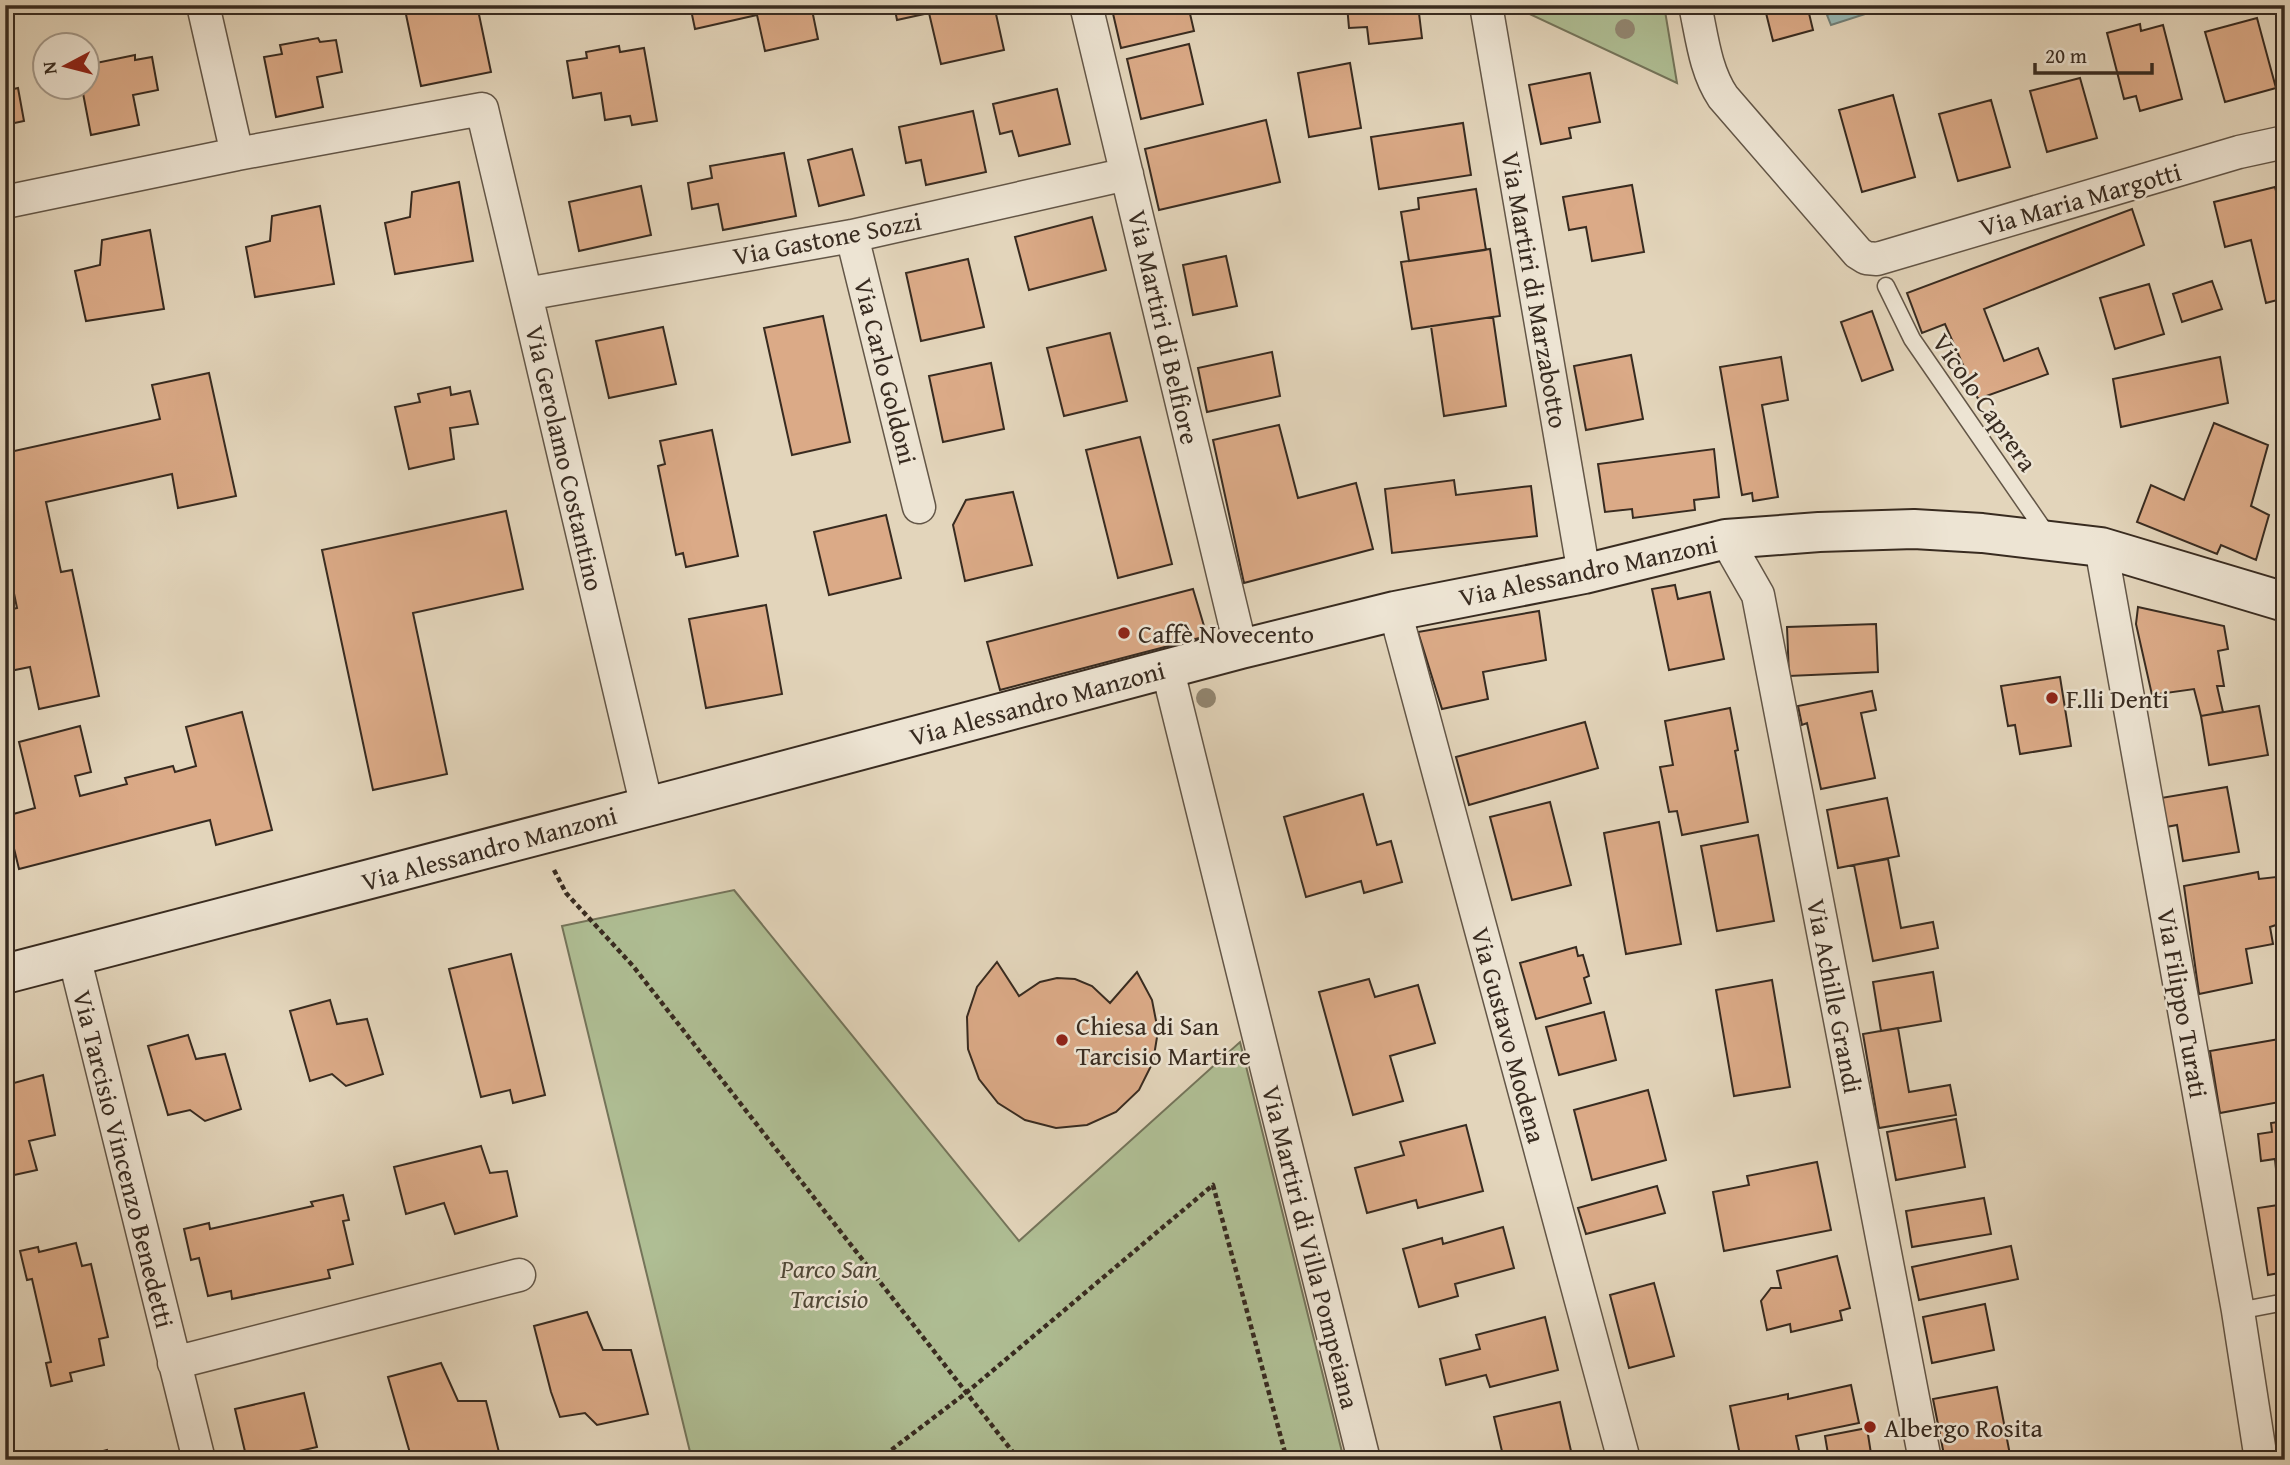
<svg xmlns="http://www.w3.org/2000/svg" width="2290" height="1465" viewBox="0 0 2290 1465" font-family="'Gentium Book Plus',serif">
  <rect width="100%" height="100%" fill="#e3d5bb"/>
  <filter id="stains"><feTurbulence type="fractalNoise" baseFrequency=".00286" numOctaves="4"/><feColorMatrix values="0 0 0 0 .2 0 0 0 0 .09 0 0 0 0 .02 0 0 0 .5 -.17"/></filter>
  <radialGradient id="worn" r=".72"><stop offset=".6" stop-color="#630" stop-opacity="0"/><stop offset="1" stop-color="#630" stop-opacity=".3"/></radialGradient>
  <path fill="#afbe94" stroke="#74745a" stroke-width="2" d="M1519,5h145l13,78 -158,-74z
    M734,890l285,351 221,-199 104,418h-652l-130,-534z"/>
  <path fill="#96b8b5" stroke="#708079" stroke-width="2" d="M1842,5h48v1l-59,19 -4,-10 11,-5z"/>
  <path fill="#dbaa87" stroke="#382b20" stroke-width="2" d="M404,5h73l14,67 -70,14z
    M690,5h121l7,34 -53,12 -8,-36 -62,14z
    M894,5h100l10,45 -63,14 -12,-51 -32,7z
    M1111,5h77l6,26 -73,17z
    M1347,5h71l4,33 -53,6 -2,-17 -18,1z
    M1764,5h43l6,25 -40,11z
    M2257,18l19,70 -51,14 -20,-70z
    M2140,24l1,7 22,-6 19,74 -42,12 -4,-15 -12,3 -17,-66z
    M318,38l2,4 16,-2 6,32 -25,5 6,30 -47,10 -12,-60 18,-3 -2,-9z
    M1189,44l14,60 -62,15 -14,-60z
    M619,46l1,6 24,-4 13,73 -25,4 -2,-9 -25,4 -4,-27 -28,5 -6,-37 20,-3 -1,-6z
    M135,55v5l17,-3 6,33 -25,5 6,30 -48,10 -9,-47h6v-15l9,-1 -1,-9z
    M1350,63l11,65 -52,9 -11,-64z
    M1590,73l10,49 -31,6 2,10 -30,6 -12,-59z
    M2080,78l17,60 -50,14 -17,-61z
    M18,88l6,33 -19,4v-34z
    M1057,89l13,55 -51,12 -7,-25 -12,3 -7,-30z
    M1893,95l22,82 -53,15 -23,-82z
    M1991,100l19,67 -52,14 -19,-67z
    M973,111l13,61 -60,13 -5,-25 -15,3 -7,-36z
    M1266,120l14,62 -121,28 -14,-61z
    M1463,123l8,52 -92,14 -8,-52z
    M852,149l12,46 -45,11 -11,-46z
    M784,153l12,63 -73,14 -5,-26 -26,5 -4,-26 24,-5 -2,-12z
    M459,182l14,79 -78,13 -10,-51 25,-6 2,-25z
    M1632,185l12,67 -52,9 -6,-34 -17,3 -6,-33z
    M641,186l10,49 -72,16 -10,-49z
    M2275,187l10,39v72l-19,5 -15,-63 -26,7 -11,-45z
    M1476,189l10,61 -77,11 -8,-49 18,-3 -1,-11z
    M320,206l14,78 -79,13 -9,-50 24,-6 2,-25z
    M2132,209l12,36 -160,64 20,52 34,-13 10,26 -70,25 -33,-75 -23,9 -15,-40z
    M1092,217l14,53 -77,20 -14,-53z
    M150,230l14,79 -78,12 -11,-50 25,-6 2,-25z
    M1490,249l10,67 -88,13 -11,-67z
    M1226,256l11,50 -44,9 -10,-50z
    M968,259l16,68 -63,14 -15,-68z
    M2212,281l10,28 -40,13 -9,-28z
    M2149,284l15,50 -49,15 -15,-51z
    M1872,311l21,59 -31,11 -21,-59z
    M823,316l27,126 -58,13 -28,-127z
    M1493,317l13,89 -62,10 -13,-90z
    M663,327l13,57 -67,14 -13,-57z
    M1110,333l17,68 -63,15 -17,-68z
    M1272,352l8,44 -73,16 -9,-44z
    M1631,355l12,64 -57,11 -12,-64z
    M1781,357l7,43 -26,5 16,92 -25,4 -1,-8 -10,2 -22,-128z
    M2220,357l8,46 -107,24 -8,-48z
    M991,363l13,66 -61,13 -14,-66z
    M209,373l27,123 -58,12 -6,-34 -126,28 15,70 11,-2 27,126 -60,13 -9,-42 -25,5v-61l12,-3 -7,-34 -5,1v-122l155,-34 -8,-34z
    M450,387l1,8 19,-4 8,33 -28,4 4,31 -45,10 -14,-62 25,-5 -2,-8z
    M2214,423l54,22 -17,61 18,9 -13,45 -35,-15 -4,9 -80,-32 14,-37 33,15z
    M1279,425l19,73 58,-15 17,66 -129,34 -31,-143z
    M712,430l26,126 -52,11 -3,-14 -7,2 -18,-89 7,-2 -5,-23z
    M1140,437l32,127 -54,14 -32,-128z
    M1714,449l5,48 -25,3 1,10 -62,8 -1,-9 -27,3 -7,-48z
    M1454,480l2,15 75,-9 6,50 -145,17 -7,-64z
    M1013,492l19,73 -67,16 -12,-56 13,-25z
    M506,511l17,78 -110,24 34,161 -74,16 -51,-240z
    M886,515l15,63 -72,17 -15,-63z
    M1675,585l3,14 32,-7 14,67 -55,11 -17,-81z
    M1193,589l14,47 -207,54 -13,-48z
    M766,605l16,89 -76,14 -17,-89z
    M2138,607l86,19 4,23 -10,2 6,35h-7l6,26 -22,4 -7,-27 -42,6 -16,-71z
    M1539,611l7,49 -63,12 5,27 -46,10 -24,-77z
    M1876,624l2,48 -89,4 -2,-49z
    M2060,677l11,69 -51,8 -5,-29 -7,1 -7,-40z
    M1872,691l4,19 -15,3 14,65 -54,11 -14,-66 -5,2 -4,-19z
    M2259,706l9,49 -59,10 -8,-49z
    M1730,708l8,42 -3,1 13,71 -66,13 -5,-24 -8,1 -9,-45 13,-2 -8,-44z
    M242,712l30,118 -56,15 -6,-25 -191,49 -13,-53 29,-8 -16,-66 61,-16 11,46 -16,4 5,20 47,-12 -2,-6 48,-12 2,6 21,-6 -10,-39z
    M1585,722l13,46 -129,37 -13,-48z
    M2227,787l12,65 -56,9 -6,-36 -11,2 -5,-29z
    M1363,794l14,51 14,-4 11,41 -38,11 -3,-12 -55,16 -22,-80z
    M1887,798l12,58 -61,12 -11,-58z
    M1550,802l21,83 -59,15 -22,-83z
    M1659,822l22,122 -55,10 -22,-121z
    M1758,835l16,86 -57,10 -16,-85z
    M1888,859l13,69 32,-6 5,26 -65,13 -19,-96z
    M2258,872l1,7 26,-3v46l-15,5 3,17 -27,5 6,34 -53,11 -15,-108z
    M1576,947l2,9 5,-1 6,21 -5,2 7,25 -55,16 -16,-56z
    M511,954l34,141 -32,8 -3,-13 -29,7 -32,-128z
    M997,962l22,34 21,-14 17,-4 18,1 17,7 18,17 27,-31 15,28 6,31 -5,31 -14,28 -23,22 -29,13 -31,3 -31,-8 -27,-17 -19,-24 -11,-30 -1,-32 10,-30z
    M1933,972l8,49 -60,10 -8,-49z
    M1369,979l6,18 43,-12 17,58 -45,13 13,45 -50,14 -34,-123z
    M1772,980l18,107 -56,9 -18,-106z
    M330,1000l7,24 30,-5 16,55 -37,12 -14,-12 -22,7 -20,-70z
    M1604,1012l12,48 -57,15 -13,-48z
    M1898,1028l11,64 41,-7 6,30 -77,13 -16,-94z
    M188,1035l8,24 29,-5 16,55 -36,12 -15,-11 -22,5 -20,-69z
    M2285,1038v63l-65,12 -10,-62z
    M43,1075l12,60 -26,6 8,29 -32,7v-83l5,-10z
    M1648,1090l18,70 -74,20 -18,-70z
    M1956,1119l9,48 -69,13 -9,-48z
    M2285,1121v47l-9,1 -1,-10 -14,2 -3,-27 14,-2 -1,-9z
    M1466,1125l17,66 -65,17 -2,-8 -49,13 -12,-45 49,-13 -4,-13z
    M481,1146l9,27 17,-2 10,45 -62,18 -11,-31 -38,11 -12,-47z
    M1817,1162l14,68 -107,21 -11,-59 36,-7 -2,-9z
    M1657,1186l8,27 -79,21 -8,-26z
    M343,1195l6,25 -6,1 10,43 -25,6 2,8 -98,21 -1,-8 -23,5 -9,-38 -8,2 -7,-31 25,-6 1,6 103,-23 -2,-4z
    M1984,1198l7,36 -79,13 -6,-36z
    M2285,1204v68l-17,3 -10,-67z
    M1503,1227l11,41 -59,16 3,12 -39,11 -16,-58 39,-11 1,6z
    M76,1243l6,23 9,-2 17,73 -9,2 5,26 -34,8 2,8 -21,5 -5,-23 5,-1 -19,-83 -5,1 -7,-29 18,-4 1,5z
    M2011,1246l7,33 -99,21 -7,-33z
    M1837,1256l13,52 -10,3 2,9 -51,12 -1,-8 -23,6 -6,-29 10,-13h10l-4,-17z
    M1654,1283l20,73 -45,12 -19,-73z
    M1985,1304l9,46 -62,13 -9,-46z
    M587,1312l16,38h28l17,64 -51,11 -12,-12 -25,4 -9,-25 -17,-66z
    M1545,1317l13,53 -68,17 -4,-12 -40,10 -6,-26 40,-10 -4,-14z
    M2285,1331v44l-6,-43z
    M441,1363l17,38h28l15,59h-89l-24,-83z
    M1851,1385l8,38 -63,13 5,24h-60l-11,-54 58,-12v5z
    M1997,1387l14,73h-66l-12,-61z
    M304,1393l13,54 -58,13h-12l-12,-51z
    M1560,1402l13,58h-69l-10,-43z
    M1867,1428l5,32h-43l-4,-24z
    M107,1450l2,10h-41z"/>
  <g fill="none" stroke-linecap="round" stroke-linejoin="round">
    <g stroke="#635647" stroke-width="19">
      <path id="lane" d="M1886,286l26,53 136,197
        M2238,1311l47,-9"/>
    </g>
    <g stroke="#635647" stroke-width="35">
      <path id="street" d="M203,5l34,149
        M1086,5l155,644
        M1486,5l98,569
        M1695,5c7,32 10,65 28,92l135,156 8,5 11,1 362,-107 46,-10
        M5,202l232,-48 245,-45 165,698
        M852,236l67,271
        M526,294l326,-58 275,-62
        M1726,539l32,56 167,865
        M2101,547l137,764 23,149
        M1395,611l229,849
        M1167,667l197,793
        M74,956l125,504
        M174,1363l345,-88"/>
    </g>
    <g stroke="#382b20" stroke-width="42">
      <path id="secondary" d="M5,974l680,-177 556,-148 154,-38 189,-37 142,-35 93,-7 95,-3 68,4 119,14 184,55"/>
    </g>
    <path stroke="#382b20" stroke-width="4.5" stroke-dasharray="5 3.5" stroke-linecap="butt" d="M554,870l12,23 67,73 386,494
      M878,1460l88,-67 247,-208 74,275"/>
    <use href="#lane" stroke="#ede4d3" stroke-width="16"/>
    <use href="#street" stroke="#ede4d3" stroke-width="32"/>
    <use href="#secondary" stroke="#ede4d3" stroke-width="38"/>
  </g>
  <g fill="#928772">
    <circle cx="1625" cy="29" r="10"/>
    <circle cx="1206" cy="698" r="10"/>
  </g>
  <g fill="#8f2418" stroke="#ede4d3" stroke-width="2.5">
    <circle cx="1124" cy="633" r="7"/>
    <circle cx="2052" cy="698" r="7"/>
    <circle cx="1062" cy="1040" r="7"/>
    <circle cx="1870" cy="1427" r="7"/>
  </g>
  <g text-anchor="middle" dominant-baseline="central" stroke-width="5" stroke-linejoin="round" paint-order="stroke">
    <g font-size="26" fill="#382b20" stroke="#ede4d3">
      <text transform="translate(2080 199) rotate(-16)">Via Maria Margotti</text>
      <text transform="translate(827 238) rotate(-11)">Via Gastone Sozzi</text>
      <text transform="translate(1535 290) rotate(80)">Via Martiri di Marzabotto</text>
      <text transform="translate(1164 327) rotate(77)">Via Martiri di Belfiore</text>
      <text transform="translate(886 371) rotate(76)">Via Carlo Goldoni</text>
      <text transform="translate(1985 402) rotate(55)">Vicolo Caprera</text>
      <text transform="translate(565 458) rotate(77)">Via Gerolamo Costantino</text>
      <text transform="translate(1588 570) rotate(-12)">Via Alessandro Manzoni</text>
      <text transform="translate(1037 703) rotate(-15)">Via Alessandro Manzoni</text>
      <text transform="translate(489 848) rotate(-15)">Via Alessandro Manzoni</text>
      <text transform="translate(1835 996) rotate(79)">Via Achille Grandi</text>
      <text transform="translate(2183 1003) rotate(80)">Via Filippo Turati</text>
      <text transform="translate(1509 1035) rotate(75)">Via Gustavo Modena</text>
      <text transform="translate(124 1159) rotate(76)">Via Tarcisio Vincenzo Benedetti</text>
      <text transform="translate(1311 1247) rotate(76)">Via Martiri di Villa Pompeiana</text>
    </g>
    <g font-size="26" fill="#382b20" stroke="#ede4d3" text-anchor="start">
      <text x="1138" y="633">Caffè Novecento</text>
      <text x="2066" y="698">F.lli Denti</text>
      <text x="1076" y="1025">Chiesa di San<tspan x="1076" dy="30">Tarcisio Martire</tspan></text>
      <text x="1884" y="1427">Albergo Rosita</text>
    </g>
    <g font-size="26" font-style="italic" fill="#504837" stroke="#ede4d3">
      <text x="829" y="1268">Parco San<tspan x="829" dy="30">Tarcisio</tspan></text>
    </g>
  </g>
  <rect width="2290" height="1465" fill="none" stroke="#e3d5bb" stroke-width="28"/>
  <rect x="7" y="7" width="2276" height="1451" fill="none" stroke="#382b20" stroke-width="3.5"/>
  <rect x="14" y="14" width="2262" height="1437" fill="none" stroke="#382b20" stroke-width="2"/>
  <g transform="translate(66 66) rotate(263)"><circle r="33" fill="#ede4d3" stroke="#a59a8b" stroke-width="2"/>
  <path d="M0-5L12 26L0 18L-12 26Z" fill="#8f2418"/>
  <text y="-10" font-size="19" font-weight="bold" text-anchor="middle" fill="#382b20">N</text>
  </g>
  <path d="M2035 63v10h117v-10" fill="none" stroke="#382b20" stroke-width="3.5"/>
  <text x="2045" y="63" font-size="21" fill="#382b20" stroke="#ede4d3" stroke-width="5" paint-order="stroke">20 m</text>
  <rect width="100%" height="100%" filter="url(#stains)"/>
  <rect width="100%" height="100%" fill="url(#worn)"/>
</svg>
